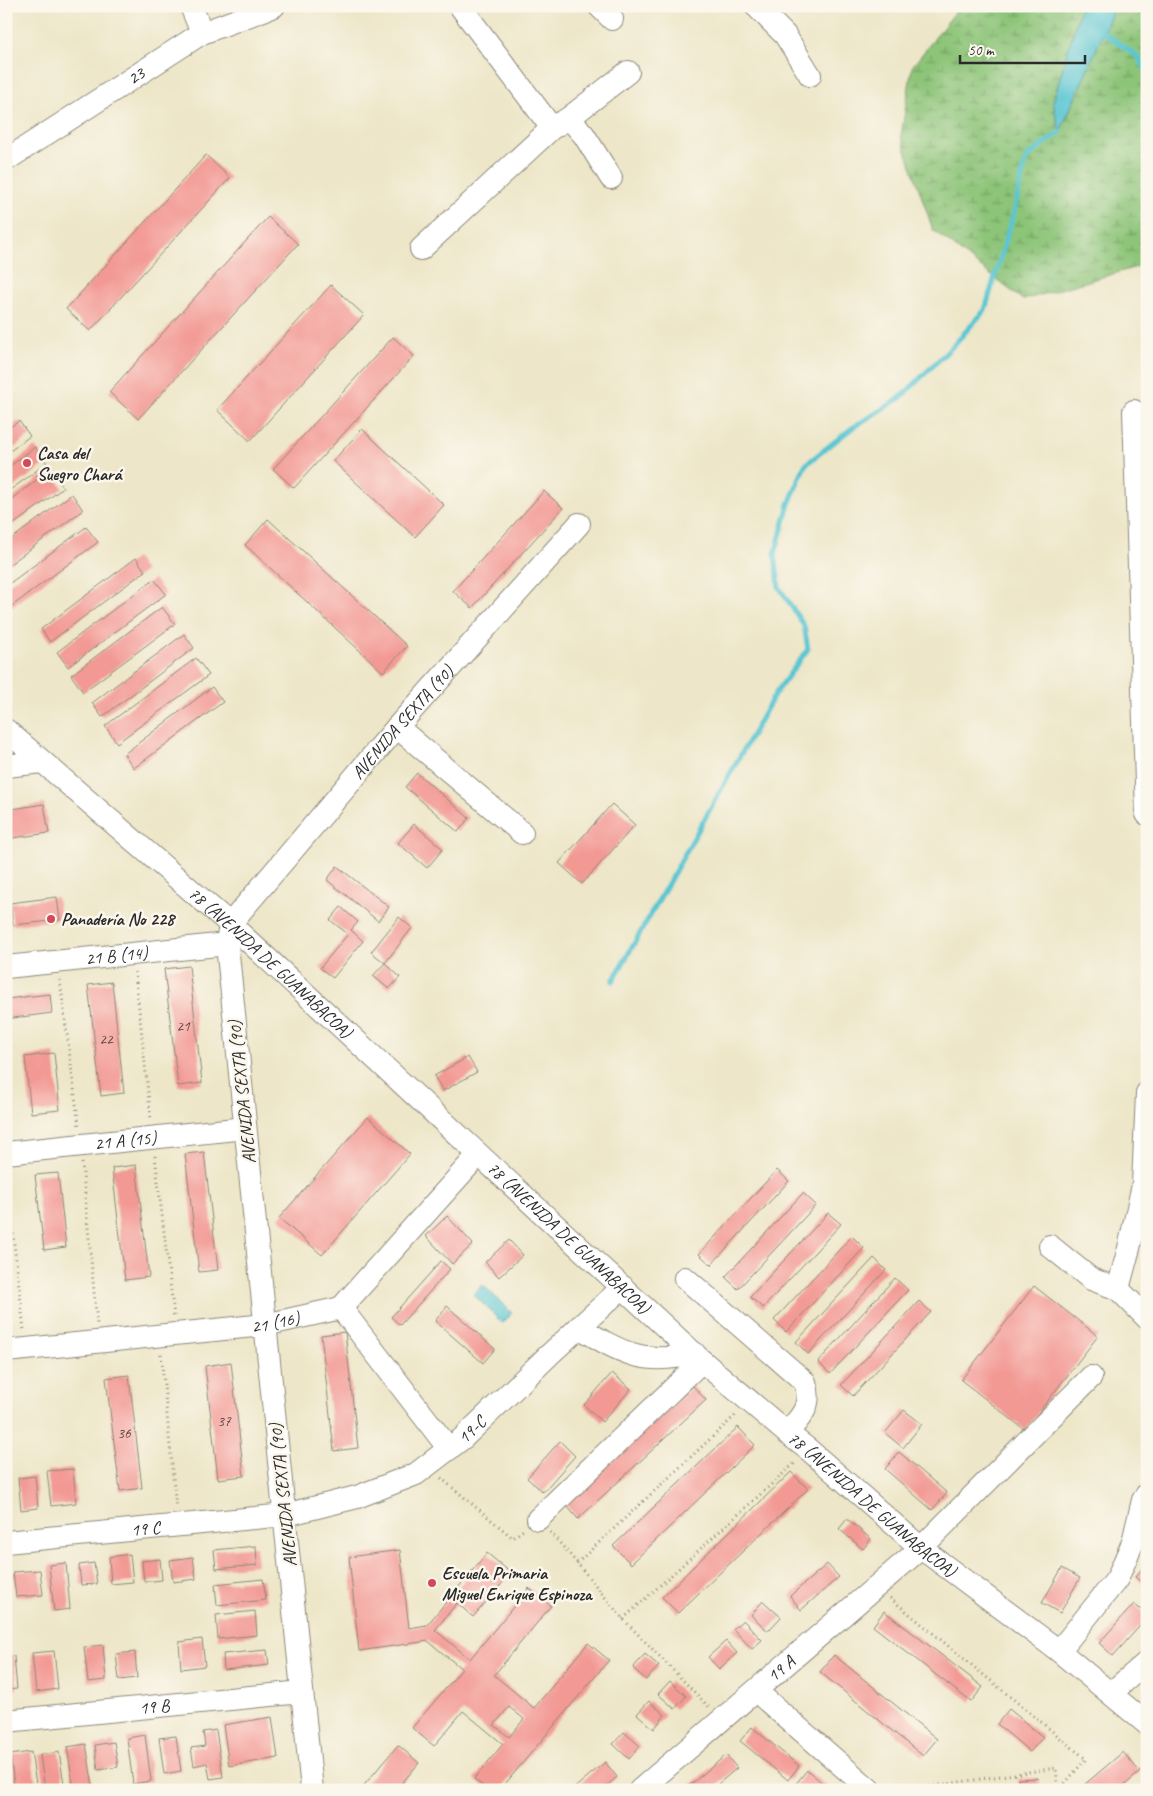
<svg xmlns="http://www.w3.org/2000/svg" width="1153" height="1796" viewBox="0 0 1153 1796" font-family="Caveat,sans-serif">
  <defs>
    <pattern id="wetland-marsh" width="20" height="14" patternUnits="userSpaceOnUse" patternTransform="scale(1.25)"><rect width="20" height="14" fill="#8cc478"/><path d="M1 5h8M5 5V1M11 12h8M15 12V8" fill="none" stroke="#739f63"/></pattern>
  </defs>
  <rect width="100%" height="100%" fill="#fbf7ec"/>
  <filter id="ink" filterUnits="userSpaceOnUse"><feTurbulence type="fractalNoise" baseFrequency=".02" numOctaves="2"/><feDisplacementMap in="SourceGraphic" scale="10" xChannelSelector="R" yChannelSelector="G"/><feConvolveMatrix kernelMatrix="1 2 1 2 8 2 1 2 1" color-interpolation-filters="sRGB"/></filter>
  <filter id="wash" filterUnits="userSpaceOnUse"><feTurbulence type="fractalNoise" baseFrequency=".0096" numOctaves="4" result="noise"/><feDisplacementMap in="SourceGraphic" scale="20" xChannelSelector="R" yChannelSelector="G"/><feGaussianBlur stdDeviation="1.12" result="paint"/><feColorMatrix in="noise" values="0 0 0 0 0 0 0 0 0 0 0 0 0 0 0 0 0 1.4 0 .05"/><feComposite in="paint" operator="in"/></filter>
  <g filter="url(#wash)">
    <rect width="100%" height="100%" fill="#ede6c8"/>
    <path fill="url(#wetland-marsh)" stroke="#5c7852" d="M960,6h121l-28,96 7,30 55,-126h32v258l-124,36 -90,-70 -32,-94 11,-69z"/>
    <path fill="#5ac6d3" stroke="#42787f" d="M1081,6h34l-55,126 -7,-30z
      M483,1285l29,28 -10,10 -29,-29z"/>
    <g fill="none" stroke-linecap="round" stroke-linejoin="round">
      <path stroke="#5ac6d3" stroke-width="5" d="M1103,32l34,24 10,15
        M613,981l162,-287 33,-45 -4,-23 -25,-39 -4,-33 14,-50 16,-39 47,-37 48,-30 50,-49 35,-39 29,-98 12,-54 34,-26"/>
    </g>
    <g id="blocks">
      <path fill="#f39994" fill-rule="evenodd" d="M206,155l24,23 -140,153 -24,-22z
        M268,217l30,27 -160,175 -29,-27z
        M331,285l33,30 -114,126 -33,-31z
        M393,337l21,19 -120,132 -21,-19z
        M19,421l11,15 -24,18v-24z
        M362,429l82,76 -29,32 -82,-76z
        M35,447l12,16 -41,30v-24z
        M50,470l13,18 -57,42v-27z
        M544,491l19,17 -91,100 -19,-17z
        M72,494l11,16 -77,57v-24z
        M268,519l139,127 -24,26 -138,-127z
        M86,527l12,15 -90,67 -2,-2v-21z
        M136,558l9,13 -95,71 -9,-13z
        M154,579l12,15 -98,73 -11,-15z
        M162,607l13,17 -92,68 -12,-17z
        M184,634l10,14 -92,69 -10,-14z
        M196,658l13,17 -92,68 -12,-17z
        M212,687l11,15 -89,66 -10,-14z
        M417,773l52,45 -11,14 -53,-45z
        M44,804l5,29 -43,6v-29z
        M612,804l23,21 -53,59 -23,-21z
        M414,824l29,25 -16,19 -29,-25z
        M337,866l52,41 -11,14 -51,-41z
        M57,897l3,23 -47,5 -3,-22z
        M341,907l17,15 -7,8 12,11 -30,37 -13,-10 28,-34 -18,-14z
        M399,917l13,11 -27,35 -14,-11z
        M385,963l15,14 -11,12 -16,-13z
        M189,966l13,117 -24,3 -14,-117z
        M112,982l12,111 -23,3 -13,-111z
        M50,994l2,19 -46,6v-20z
        M54,1053l6,57 -29,3 -6,-56z
        M468,1057l9,15 -34,19 -9,-15z
        M368,1117l42,37 -88,101 -43,-37z
        M204,1152l14,118 -19,2 -14,-118z
        M136,1165l13,112 -24,3 -13,-112z
        M777,1170l12,11 -78,84 -12,-11z
        M58,1173l8,74 -22,3 -9,-75z
        M803,1193l13,12 -78,84 -13,-12z
        M828,1213l13,11 -78,84 -13,-11z
        M447,1216l26,28 -21,20 -26,-28z
        M852,1236l12,12 -78,84 -12,-12z
        M509,1240l14,15 -24,22 -14,-15z
        M874,1258l12,12 -78,84 -12,-12z
        M441,1261l9,8 -50,56 -9,-8z
        M895,1278l13,12 -78,84 -12,-12z
        M1034,1286l64,50 -73,94 -64,-50z
        M919,1301l12,11 -78,84 -12,-11z
        M447,1306l48,43 -12,14 -48,-42z
        M345,1332l13,116 -24,3 -13,-116z
        M231,1362l13,114 -26,3 -13,-113z
        M612,1373l19,16 -29,33 -18,-17z
        M129,1375l13,113 -22,3 -14,-113z
        M693,1386l13,14 -128,119 -12,-14z
        M904,1410l18,14 -19,24 -18,-15z
        M738,1427l17,18 -124,119 -18,-18z
        M560,1441l15,15 -32,36 -16,-14z
        M899,1452l48,41 -15,17 -47,-41z
        M73,1469l3,34 -25,3 -4,-35z
        M791,1472l17,17 -130,124 -16,-16z
        M35,1476l3,32 -17,2 -3,-32z
        M847,1519l24,20 -8,10 -24,-20z
        M256,1546l1,19 -41,4 -2,-19z
        M400,1550l9,78 18,-3 60,-72 24,20 -38,44 -16,-14 -22,27 35,29 59,-71 22,18 -57,69 40,33 54,-65 21,17 -109,130h-12l-14,-11 29,-35 -40,-33 -29,35 -22,-18 50,-59 -34,-28 -69,10 -10,-94zM509,1707l15,12 -15,18 -15,-12z
        M130,1554l3,28 -22,2 -2,-27z
        M193,1557l3,22 -23,3 -3,-22z
        M160,1559l2,21 -18,2 -2,-21z
        M66,1563l4,46 -16,2 -5,-46z
        M94,1563l3,21 -16,1 -2,-20z
        M1147,1563v24l-12,-10z
        M827,1564l12,13 -38,33 -11,-14z
        M1062,1568l18,10 -20,35 -18,-10z
        M40,1570l3,25 -27,2 -3,-25z
        M263,1579l3,21 -49,5 -2,-21z
        M763,1601l18,16 -13,14 -17,-16z
        M1134,1604l13,11v3l-34,38 -14,-13z
        M255,1611l2,24 -39,4 -2,-24z
        M884,1611l99,76 -12,15 -98,-76z
        M743,1620l19,20 -10,9 -19,-20z
        M202,1639l3,27 -24,3 -2,-27z
        M726,1641l11,12 -18,16 -11,-12z
        M103,1645l3,35 -18,2 -4,-35z
        M267,1650l2,15 -45,5 -1,-16z
        M54,1651l4,38 -22,3 -4,-39z
        M135,1652l2,26 -18,2 -3,-26z
        M645,1654l14,12 -13,14 -13,-12z
        M834,1655l103,84 -14,17 -103,-84z
        M14,1656l3,33 -11,1v-33z
        M670,1681l16,15 -11,13 -17,-15z
        M649,1701l16,14 -11,14 -17,-15z
        M1009,1709l34,28 -13,15 -33,-28z
        M272,1717l6,41 -49,8 -6,-41z
        M752,1727l47,39 -11,14 -48,-39z
        M216,1730l7,47 -13,2 -3,-16 -13,3 -3,-18 14,-2 -2,-14z
        M624,1732l16,14 -11,13 -16,-15z
        M145,1735l6,46 -18,3 -6,-46z
        M176,1736l5,35 -17,3 -5,-36z
        M114,1742l4,25 -20,3 -3,-25z
        M86,1744l7,43 -19,3 -7,-43z
        M398,1745l21,18 -23,27h-36z
        M31,1752l6,38h-22l-5,-35z
        M59,1752l6,38h-20l-5,-35z
        M1123,1752l17,20 -21,18h-30l-5,-5z
        M726,1755l11,13 -26,22h-27z
        M605,1762l12,15 -15,13h-30z
        M807,1770l24,20h-31l-5,-5z
        M1038,1778l1,12h-20l-1,-11z"/>
    </g>
  </g>
  <g filter="url(#ink)">
    <use href="#blocks" fill-opacity="0" stroke="#8c887a" stroke-width="1"/>
    <g fill="none" stroke-linecap="round" stroke-linejoin="round">
      <g stroke="#8c887a" stroke-width="24">
        <g id="minor">
          <path d="M191,6l11,27"/>
          <path d="M460,6l92,122"/>
          <path d="M599,6l13,13"/>
          <path d="M756,6l29,29 25,40"/>
          <path d="M569,118l15,17 27,43"/>
          <path id="s1" d="M6,160l196,-127 72,-27"/>
          <path d="M421,249l131,-121 17,-10 59,-46"/>
          <path d="M1134,411l13,403"/>
          <path d="M397,727l125,106"/>
          <path id="s2" d="M6,730l224,194 472,437 85,72 22,17 112,98 138,103 88,73"/>
          <path d="M6,766l36,-4"/>
          <path id="s3" d="M6,967l221,-23"/>
          <path id="s4" d="M6,1153l239,-25"/>
          <path d="M1050,1246l41,33 27,10 29,29"/>
          <path d="M685,1278l120,104c8,23 -3,34 -18,51"/>
          <path d="M1118,1289l11,-41 14,-63 4,-92"/>
          <path d="M341,1308l108,141"/>
          <path d="M579,1327c40,25 67,40 115,26"/>
          <path id="s5" d="M6,1351l259,-26 76,-17 137,-153"/>
          <path d="M538,1519l164,-158"/>
          <path id="s6" d="M6,1542l279,-27 72,-18 59,-23 47,-36 86,-83 74,-68"/>
          <path d="M1059,1651l58,-72 16,-37 10,-42 4,-6"/>
          <path d="M756,1691l114,99"/>
          <path d="M1111,1693l36,-31"/>
          <path id="s7" d="M6,1721l296,-29"/>
          <path id="s8" d="M312,1790l-85,-846 3,-20 167,-197 182,-203"/>
          <path id="s9" d="M640,1790l281,-242 170,-171"/>
        </g>
      </g>
      <path stroke="#8c887a" stroke-width="3" stroke-dasharray="1 4" stroke-linecap="butt" d="M135,972l16,148
        M60,980l19,147
        M155,1156l19,160
        M82,1163l15,161
        M6,1174l18,156
        M161,1354l15,153
        M441,1478l72,60 10,-8
        M550,1532l27,31 46,56 86,88
        M577,1563l160,-149
        M890,1598l196,161 -27,31
        M623,1619l173,-157
        M905,1790l151,-22 2,22"/>
      <use href="#minor" stroke="#fff" stroke-width="22"/>
    </g>
  </g>
  <g fill="#d1495b" stroke="#fbf7ec" stroke-width="2">
    <circle cx="27" cy="463" r="5"/>
    <circle cx="51" cy="919" r="5"/>
    <circle cx="432" cy="1583" r="5"/>
  </g>
  <g text-anchor="middle" dominant-baseline="central" stroke-width="5" stroke-linejoin="round" paint-order="stroke">
    <g font-size="15" fill="#5d4645">
      <text x="183" y="1026">21</text>
      <text x="106" y="1039">22</text>
      <text x="224" y="1421">37</text>
      <text x="124" y="1433">36</text>
    </g>
    <g font-size="18" fill="#2b2b2b" stroke="#fbf7ec">
      <text stroke="none"><textPath href="#s1" startOffset="155">23</textPath></text>
      <text stroke="none"><textPath href="#s8" startOffset="1136">AVENIDA SEXTA (90)</textPath></text>
      <text stroke="none"><textPath href="#s3" startOffset="111">21 B (14)</textPath></text>
      <text stroke="none"><textPath href="#s2" startOffset="352">78 (AVENIDA DE GUANABACOA)</textPath></text>
      <text transform="translate(242 1092) rotate(-96)">AVENIDA SEXTA (90)</text>
      <text stroke="none"><textPath href="#s4" startOffset="120">21 A (15)</textPath></text>
      <text stroke="none"><textPath href="#s2" startOffset="758">78 (AVENIDA DE GUANABACOA)</textPath></text>
      <text stroke="none"><textPath href="#s5" startOffset="271">21 (16)</textPath></text>
      <text stroke="none"><textPath href="#s6" startOffset="489">19-C</textPath></text>
      <text transform="translate(283 1495) rotate(-96)">AVENIDA SEXTA (90)</text>
      <text stroke="none"><textPath href="#s2" startOffset="1162">78 (AVENIDA DE GUANABACOA)</textPath></text>
      <text stroke="none"><textPath href="#s6" startOffset="140">19 C</textPath></text>
      <text stroke="none"><textPath href="#s9" startOffset="186">19 A</textPath></text>
      <text stroke="none"><textPath href="#s7" startOffset="149">19 B</textPath></text>
    </g>
    <g font-size="18" font-weight="bold" fill="#2b2b2b" stroke="#fbf7ec" text-anchor="start">
      <text x="37" y="453">Casa del<tspan x="37" dy="21">Suegro Chará</tspan></text>
      <text x="61" y="919">Panadería No 228</text>
      <text x="442" y="1573">Escuela Primaria<tspan x="442" dy="21">Miguel Enrique Espinoza</tspan></text>
    </g>
  </g>
  <rect width="1153" height="1796" fill="none" stroke="#fbf7ec" stroke-width="25"/>
  <path d="M960 55v8h125v-8" fill="none" stroke="#2b2b2b" stroke-width="2.5"/>
  <text x="968" y="55" font-size="15" fill="#2b2b2b" stroke="#fbf7ec" stroke-width="4" paint-order="stroke">50 m</text>
</svg>
